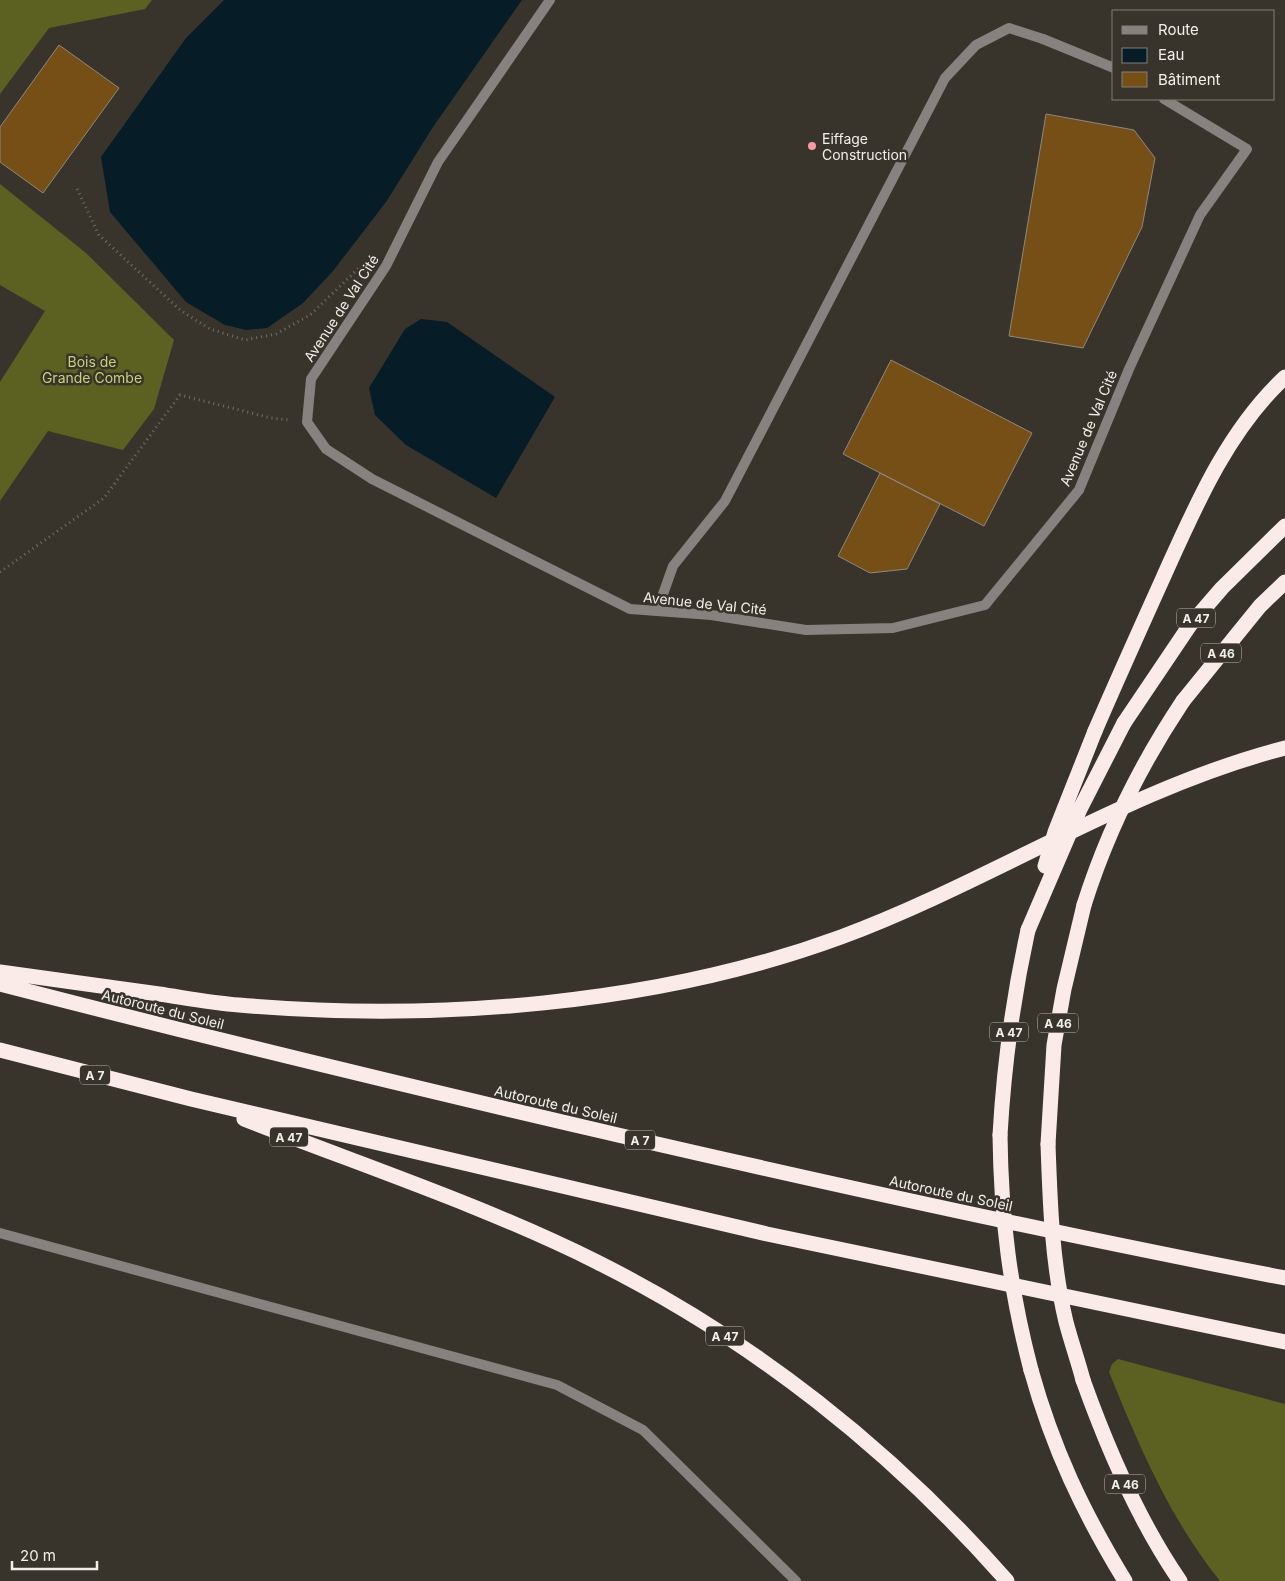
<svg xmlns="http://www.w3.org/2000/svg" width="1285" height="1581" viewBox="0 0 1285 1581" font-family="Inter,sans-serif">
  <rect width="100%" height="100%" fill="#38342b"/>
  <path fill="#5c6121" d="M0,0h152l-7,9 -96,19 -49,66z
    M0,184l86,69 88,87 -20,69 -31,41 -75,-19 -48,70v-119l45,-71 -45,-26z
    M1118,1359l167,45v177h-65c-50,-62 -81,-135 -111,-209l3,-8z"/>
  <path fill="#061c26" d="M224,0h298l-89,127 -47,75 -53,69 -30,32 -36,25 -21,2 -21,-5 -39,-23 -76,-90 -9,-55 85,-119z
    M421,319l26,3 108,75 -59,101 -90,-53 -31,-30 -6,-27 36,-59z"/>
  <path fill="#764f17" stroke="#8f877e" d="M59,45l60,43 -76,105 -43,-31v-35z
    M1046,114l88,16 21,28 -13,69 -59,121 -74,-12z
    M891,360l141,73 -48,93 -141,-72z
    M880,473l60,31 -33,65 -37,4 -32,-17z"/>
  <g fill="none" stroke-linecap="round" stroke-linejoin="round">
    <path stroke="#726f66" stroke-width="3" stroke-dasharray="1 4" stroke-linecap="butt" d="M77,189l22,46 81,75 30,19 35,11 31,-6 34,-19 49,-47
      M0,572l104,-74 76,-103 91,23 18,2"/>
    <path stroke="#878180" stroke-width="10" d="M657,611l16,-45 52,-65 220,-423 31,-33 33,-17 34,11
      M0,1233l557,152 86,45 153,151"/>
    <path stroke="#878180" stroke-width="10" d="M550,0l-112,162 -52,104 -75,113 -4,43 19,27 46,30 258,130 81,6 95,15 87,-2 92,-23 94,-115 50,-121 71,-154 47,-66 -83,-50
      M1043,39l71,29"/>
    <path stroke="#faebe9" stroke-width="15" d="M1183,701l77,-95 25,-24
      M1124,723l66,-98 32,-37 63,-62
      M1095,731c22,-51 45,-102 68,-153 32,-71 64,-147 122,-201
      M0,972c53,7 106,15 159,22 27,4 53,9 80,11 196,17 417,0 602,-68 151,-56 288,-149 444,-189
      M0,984c205,53 411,103 618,151 221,51 443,100 667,143
      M0,1050l191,49 576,135 518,108
      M244,1119c117,46 241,87 353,143 156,78 295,188 410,319
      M1000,1135c4,-70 13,-137 28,-205
      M1048,1144l6,-99 10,-56 20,-84
      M1031,1370c22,79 52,142 94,211
      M1083,1380c25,70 55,140 97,201"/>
    <path stroke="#faebe9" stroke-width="15" d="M1045,866l10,-34 40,-101
      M1084,905c23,-73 57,-141 99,-204
      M1028,930l52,-121 44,-86
      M1000,1135c1,83 10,155 31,235
      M1048,1144c2,59 4,120 18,178 5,19 12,39 17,58"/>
  </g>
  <circle fill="#f49aa0" stroke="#38342b" stroke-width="2" cx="812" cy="146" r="5"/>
  <g text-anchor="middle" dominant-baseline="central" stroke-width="5" stroke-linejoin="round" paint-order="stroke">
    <g fill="#38342b" stroke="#bab7b0" stroke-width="1">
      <rect x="1177" y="608.5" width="38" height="19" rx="4"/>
      <rect x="1201" y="643.5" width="40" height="19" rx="4"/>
      <rect x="1038" y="1013.5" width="40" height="19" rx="4"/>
      <rect x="990" y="1022.5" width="38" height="19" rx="4"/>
      <rect x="80" y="1065.5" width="30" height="19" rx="4"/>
      <rect x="270" y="1127.5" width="38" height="19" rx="4"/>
      <rect x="625" y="1130.5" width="30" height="19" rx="4"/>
      <rect x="706" y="1326.5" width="38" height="19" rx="4"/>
      <rect x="1105" y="1474.5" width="40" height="19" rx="4"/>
    </g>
    <g font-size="12" font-weight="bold" fill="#f1efe9">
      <text x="1196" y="618">A 47</text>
      <text x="1221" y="653">A 46</text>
      <text x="1058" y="1023">A 46</text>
      <text x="1009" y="1032">A 47</text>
      <text x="95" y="1075">A 7</text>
      <text x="289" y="1137">A 47</text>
      <text x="640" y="1140">A 7</text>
      <text x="725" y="1336">A 47</text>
      <text x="1125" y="1484">A 46</text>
    </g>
    <g font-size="14" fill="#f1efe9" stroke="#38342b" text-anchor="start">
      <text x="822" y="138">Eiffage<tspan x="822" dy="16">Construction</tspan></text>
    </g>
    <g font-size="14" fill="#f1efe9" stroke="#38342b">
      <text transform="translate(341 308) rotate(-57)">Avenue de Val Cité</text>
      <text transform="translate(1088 428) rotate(-67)">Avenue de Val Cité</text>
      <text transform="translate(705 603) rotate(6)">Avenue de Val Cité</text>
      <text transform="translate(163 1009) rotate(14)">Autoroute du Soleil</text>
      <text transform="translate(556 1104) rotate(13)">Autoroute du Soleil</text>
      <text transform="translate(951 1193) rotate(12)">Autoroute du Soleil</text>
    </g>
    <g font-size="14" fill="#c7d175" stroke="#38342b">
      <text x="92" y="361">Bois de<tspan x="92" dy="16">Grande Combe</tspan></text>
    </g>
  </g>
  <rect x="1112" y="10" width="162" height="90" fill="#38342b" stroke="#827f77"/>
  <rect x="1122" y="26" width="25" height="8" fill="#878180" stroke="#827f77"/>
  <text x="1158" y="35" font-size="15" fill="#f1efe9">Route</text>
  <rect x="1122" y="48" width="25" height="15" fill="#061c26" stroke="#827f77"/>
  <text x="1158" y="60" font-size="15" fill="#f1efe9">Eau</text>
  <rect x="1122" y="72" width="25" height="15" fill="#764f17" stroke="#827f77"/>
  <text x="1158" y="85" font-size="15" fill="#f1efe9">Bâtiment</text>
  <path d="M12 1561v8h85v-8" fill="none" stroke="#f1efe9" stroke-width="2.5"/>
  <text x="20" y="1561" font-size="15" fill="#f1efe9" stroke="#38342b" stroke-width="4" paint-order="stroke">20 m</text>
</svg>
